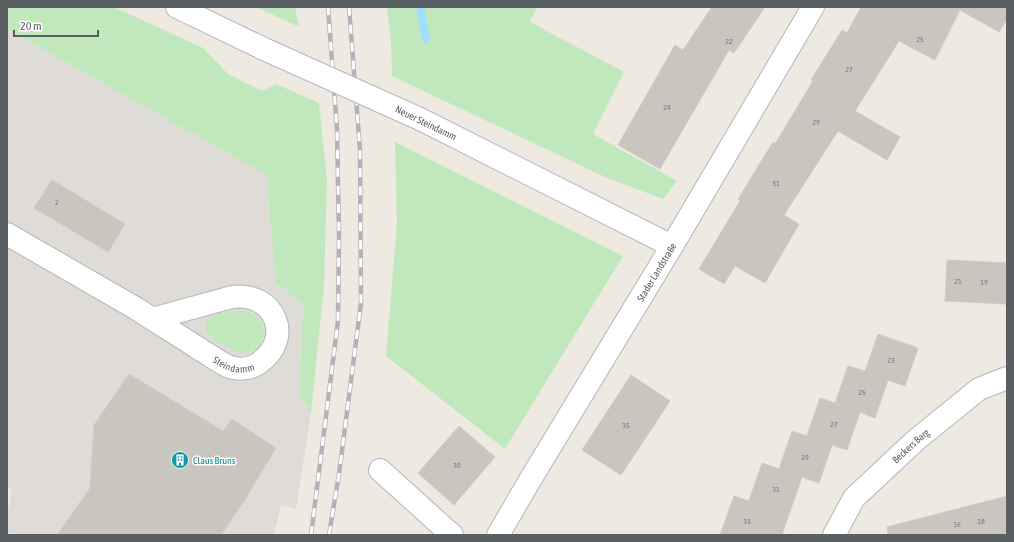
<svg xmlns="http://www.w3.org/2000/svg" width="1014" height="542" viewBox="0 0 1014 542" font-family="'Asap Condensed',sans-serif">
  <rect width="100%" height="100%" fill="#eeeae2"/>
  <path fill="#dfdcd7" d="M7,29l259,146 10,108 27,20 -4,89 12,21 -15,96 -15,-4 -7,30h-262l-5,-3v-16l5,-26 -5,-4z"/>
  <path fill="#c1e8bd" d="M7,7h107l89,41 25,26 34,17 14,-7 43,19 8,78 -3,105 -13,127 -12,-21 4,-88 -27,-21 -10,-108 -259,-146z
    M256,7h39l4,20z
    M387,7h150l-7,15 94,50 -31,62 84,47 -14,18 -58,-22 -213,-101 -1,-36z
    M395,142l228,114 -118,193 -119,-93 11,-133z
    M235,311c4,0 9,-1 12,0 15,4 22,22 13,34 -12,15 -26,7 -38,-1 -8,-4 -24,-14 -13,-25 6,-6 18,-6 26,-8z"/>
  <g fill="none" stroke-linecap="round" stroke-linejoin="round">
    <path stroke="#a1dfff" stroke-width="8" d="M420,7l6,32"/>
  </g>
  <path fill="#c9c5bf" stroke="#d3cbc0" d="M712,7h53l-31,46 -5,-3 -69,119 -42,-24 57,-100 8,5z
    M861,7h146v12l-8,13 -39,-22 -25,50 -36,-19 -44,70 45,26 -13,23 -49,-29 -54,84 15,9 -34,59 -30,-17 -11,18 -25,-15 41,-68 -2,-2 35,-57 2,2 38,-63 -2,-1 31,-50 5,3z
    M52,180l73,44 -17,28 -74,-44z
    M947,260l60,3v41l-62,-3z
    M878,334l40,14 -13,38 -17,-6 -13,38 -15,-6 -13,38 -15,-5 -13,38 -17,-6 -20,58h-62l14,-39 15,5 13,-38 17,6 13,-38 15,5 13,-38 15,5 13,-37 17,5z
    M129,374l94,57 9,-12 44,29 -30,50 -25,37h-164l33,-47 4,-63z
    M631,375l39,26 -49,74 -39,-25z
    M459,426l36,31 -41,48 -36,-32z
    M1007,496v39h-119l-1,-8z"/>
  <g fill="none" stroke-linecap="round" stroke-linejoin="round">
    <g stroke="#b3b6ba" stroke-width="24">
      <g id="minor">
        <path d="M177,7l87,42"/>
        <path d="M420,119l252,127"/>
        <path id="s1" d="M7,234l130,75c21,14 43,27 64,41 9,5 19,13 29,17 9,3 21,2 29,-4 36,-25 15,-72 -27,-66l-80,22"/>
        <path d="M380,470l72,65"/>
        <path id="s2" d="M834,535l20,-37 62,-58 63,-51 28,-11"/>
      </g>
    </g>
    <g stroke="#b3b6ba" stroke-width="24">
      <g id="tertiary">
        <path id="s3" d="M498,535l32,-55 142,-234 141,-239"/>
      </g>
    </g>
    <use href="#minor" stroke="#fff" stroke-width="22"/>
    <use href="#tertiary" stroke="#fff" stroke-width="22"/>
    <g stroke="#b2b3b4" stroke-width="4.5">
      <path id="rail" d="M311,535l27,-214 1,-87 -2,-105 -9,-122
        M329,535l10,-61 22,-171 -1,-153 -11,-143"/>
    </g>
    <use href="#rail" stroke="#fff" stroke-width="3" stroke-dasharray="9" stroke-linecap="butt"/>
    <g stroke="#b3b6ba" stroke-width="24" stroke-linecap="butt">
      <path id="minor-bridge" d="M264,49l156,70"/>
    </g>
    <use href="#minor-bridge" stroke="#fff" stroke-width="22"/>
  </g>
  <defs>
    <g id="building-disc" transform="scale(0.9)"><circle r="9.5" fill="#0f9aa8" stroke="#fff"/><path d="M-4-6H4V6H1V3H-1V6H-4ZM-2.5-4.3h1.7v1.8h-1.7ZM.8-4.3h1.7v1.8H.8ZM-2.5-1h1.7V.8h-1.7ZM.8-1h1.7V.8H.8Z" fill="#fff"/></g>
  </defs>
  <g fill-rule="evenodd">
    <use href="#building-disc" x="180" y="460"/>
  </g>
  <g text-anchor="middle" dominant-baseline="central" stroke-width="3" stroke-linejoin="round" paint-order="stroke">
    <g font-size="8" fill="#76787b">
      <text x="920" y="39">25</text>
      <text x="729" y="41">22</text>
      <text x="849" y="69">27</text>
      <text x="667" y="107">24</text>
      <text x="816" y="122">29</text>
      <text x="776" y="183">31</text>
      <text x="57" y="202">2</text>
      <text x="958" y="281">21</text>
      <text x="984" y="282">19</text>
      <text x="891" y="360">23</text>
      <text x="862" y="392">25</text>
      <text x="834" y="424">27</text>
      <text x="626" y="425">35</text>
      <text x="805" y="457">29</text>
      <text x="457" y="465">30</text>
      <text x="776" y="489">31</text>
      <text x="747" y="521">33</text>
      <text x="981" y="521">18</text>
      <text x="957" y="524">16</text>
    </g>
    <g font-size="10" fill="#5a5f64" stroke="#fff">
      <text transform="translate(426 123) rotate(26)">Neuer Steindamm</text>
      <text stroke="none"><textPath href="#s3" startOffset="307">Stader Landstraße</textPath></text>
      <text stroke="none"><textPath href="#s1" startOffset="263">Steindamm</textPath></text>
      <text stroke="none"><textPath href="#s2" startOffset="119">Beckers Barg</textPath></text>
    </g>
    <g font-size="10" fill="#0d838f" stroke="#fff" text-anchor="start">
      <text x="193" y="460">Claus Bruns</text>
    </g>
  </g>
  <rect width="1014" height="542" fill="none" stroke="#5a5f64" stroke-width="16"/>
  <path d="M14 30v6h84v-6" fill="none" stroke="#5a5f64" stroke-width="2"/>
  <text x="20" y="30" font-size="12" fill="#5a5f64" stroke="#ffffff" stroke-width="3" paint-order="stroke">20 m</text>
</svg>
